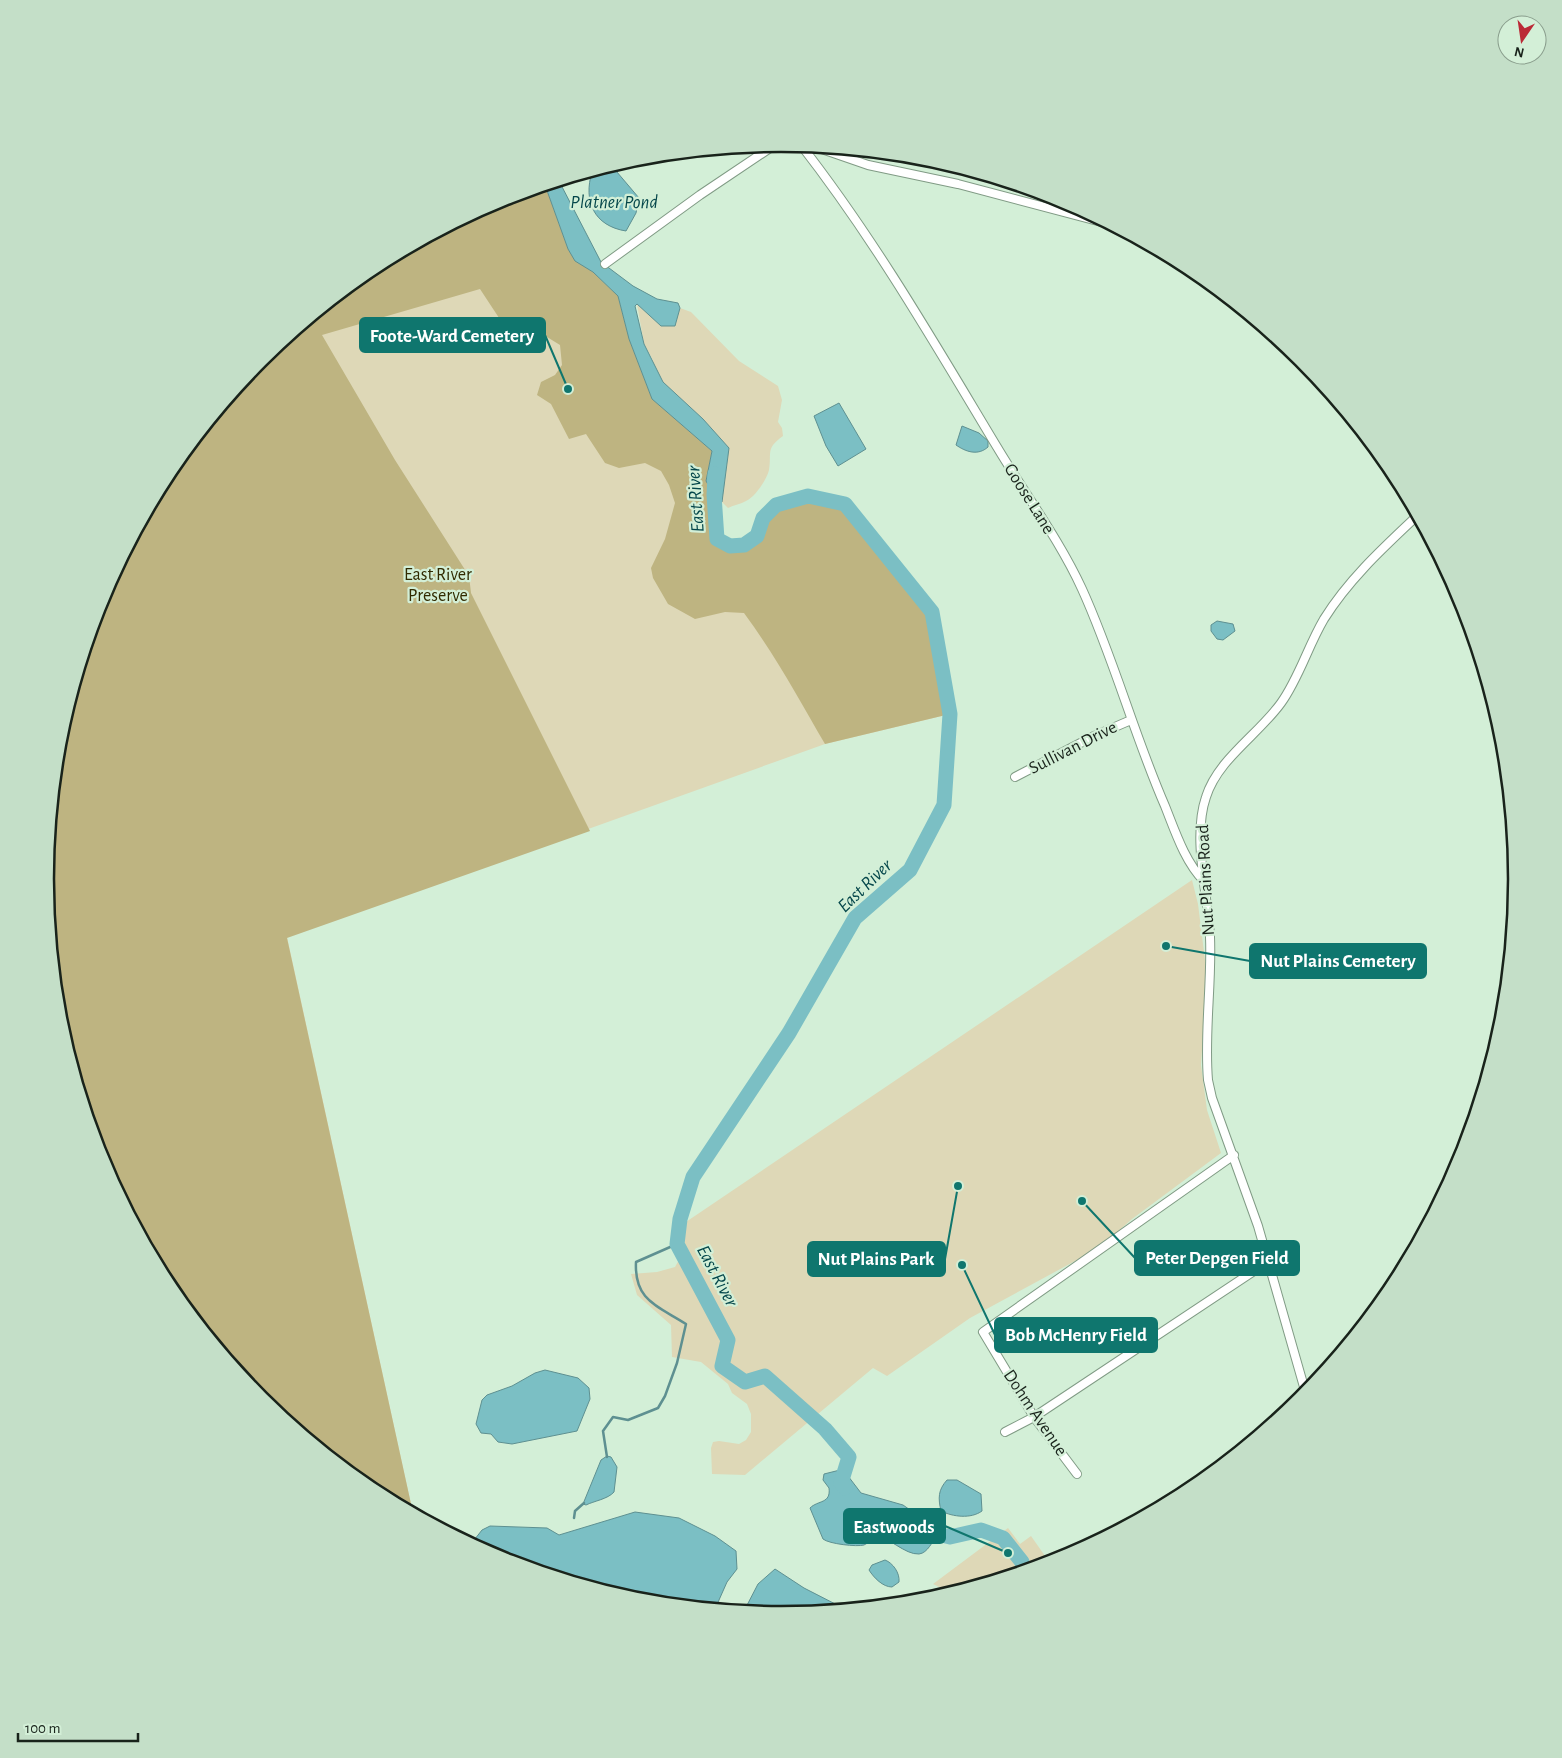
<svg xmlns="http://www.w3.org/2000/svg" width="1562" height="1758" viewBox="0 0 1562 1758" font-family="'Alegreya Sans',sans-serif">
  <rect width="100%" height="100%" fill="#d3efd7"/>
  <path fill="#ded8b7" d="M545,185l7,19 86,138 16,20 -10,-18 -7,-40 24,22h14l5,-18 11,4 48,49 39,25 4,14 -4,22 4,6 1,8c-18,13 -11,16 -14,34 -2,9 -14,27 -23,31 -5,3 -12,4 -18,7l-6,-6 7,-54 -26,-29 -39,-36 37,47 19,48 -6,17 3,44 13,7 14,-1 13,-9 6,-18 13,-13 32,-9 142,218 -125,30 -538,193 126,576 -41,-22 -112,-92 -91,-111 -68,-128 -42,-138 -14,-143 14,-144 42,-138 68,-127 92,-112 111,-91 128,-68z
    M1192,880l6,24 9,72 -6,89 6,45 14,43 -89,66 -33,29 -129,70 -83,58 -14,-8 -128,107 -33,-1 -1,-26 2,-6 6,-1 20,3 7,-4 5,-8v-18l-4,-10 -15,-11 -4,-9 -27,-22 -29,-5 -1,-32 -34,-30 -6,-21 26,-2 18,-5 5,-9 -3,-30z
    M1008,1528l12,16 11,-8 19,27 -98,30 -19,-9z"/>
  <path fill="#beb481" d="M545,185l23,64 7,11 18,12 25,24 11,43 23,60 60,52 -6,30 8,14 3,44 13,7 14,-1 13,-9 6,-18 13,-13 32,-9 37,8 87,108 18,102 -125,30c-26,-45 -50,-89 -81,-131l-19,-1 -30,7 -27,-15 -15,-26 -2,-10 14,-29 10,-36 -6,-18 -8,-14 -16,-8 -26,5 -14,-5 -19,-29 -17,5 -18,-35 -14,-9 4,-13 14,-7 7,-10 -2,-20 -13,-8 -42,-10 -25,-38 -158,46 73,125 74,116 2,17 119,238 -303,107 126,575 -41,-22 -112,-92 -91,-111 -68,-128 -42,-138 -14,-143 14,-144 42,-138 68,-127 92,-112 111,-91 128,-68z"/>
  <path fill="#7bbfc4" stroke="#5e9091" d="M611,165l28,33 -3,15 -10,18c-32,-5 -43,-30 -34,-59z
    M559,181l42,81 32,24 24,13 21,4 2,5 -5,18h-14l-24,-22 -2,2 9,38 19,38 40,37 26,29 -7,54 -8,-7 -8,-14 6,-30 -60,-52 -23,-60 -11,-43 -25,-24 -18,-11 -7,-12 -23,-64z
    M839,403l27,46 -28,17 -12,-20 -12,-30z
    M962,426l17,7 9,8v6c-10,9 -22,5 -32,-2z
    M1217,621l16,3 2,7 -12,9 -6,-1 -6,-8v-6z
    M545,1370l33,8 11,10 1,11 -13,32 -65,13 -14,-2 -7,-8 -10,-1 -5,-9 6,-24 5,-5 25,-9 23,-13z
    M607,1456l4,1 6,10 -3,25c-6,7 -20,9 -28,13l-3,-1 18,-44z
    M840,1470l5,2 16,21 42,12 30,21 4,4 1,5c-6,6 -10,18 -19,19 -14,1 -31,-18 -42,-17 -5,1 -8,6 -13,8 -7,2 -35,-1 -41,-6l-13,-31c8,-8 21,-4 19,-20l-6,-8 1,-6z
    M947,1480h10l24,14 1,17c-11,8 -29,6 -41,0 -3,-13 -3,-21 6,-31z
    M635,1512l44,6 36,18 21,15 1,18 -10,13 -12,27 -78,-8 -138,-42 -28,-15 11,-14 8,-4 57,2 12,7z
    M885,1560c8,3 15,13 14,22l-7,5c-9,0 -18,-9 -23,-17l3,-5z
    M775,1569l29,19 41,21 -64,6 -37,-4 14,-27z"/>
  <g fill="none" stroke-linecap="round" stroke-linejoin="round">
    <path stroke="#5e9091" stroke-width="2.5" d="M607,1457l-4,-26 10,-14 15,3 30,-12 7,-12 12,-33 9,-39c-28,-18 -52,-23 -50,-62l41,-18
      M574,1518l1,-7 9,-8"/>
    <path stroke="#7bbfc4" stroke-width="15" d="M715,474l-1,21 3,44 13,7 14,-1 13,-9 6,-18 13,-13 32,-9 37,8 87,108 18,102 -6,91 -34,65 -55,48 -66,115 -96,144 -13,42 -3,25 51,96 -6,26 23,16 20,-6 60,53 24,28 -8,26 4,5
      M917,1529l33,8 31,-7 22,8 19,24 1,9"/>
    <g stroke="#809b85" stroke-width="10">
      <path id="minor" d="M801,145c74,95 134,199 196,302 28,47 62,92 85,142 32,70 52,146 83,217 10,25 20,56 39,75
        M813,146l55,19 90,19 151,40
        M605,264l95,-69 76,-51
        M1015,777l79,-41 37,-16
        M1306,1394l-48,-168 -46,-128 -4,-18c-4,-47 4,-96 2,-143 -2,-43 -18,-99 -4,-140 12,-38 52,-62 75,-94 18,-25 27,-57 43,-84 25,-40 59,-71 93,-103
        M1005,1432l29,-15 235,-156
        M1077,1474l-43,-57 -51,-85 251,-177"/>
    </g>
    <use href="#minor" stroke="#fff" stroke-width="8"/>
  </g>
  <g text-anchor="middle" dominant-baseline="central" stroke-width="4.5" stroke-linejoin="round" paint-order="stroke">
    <g font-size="18" fill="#19231b" stroke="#d3efd7">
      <text transform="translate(1029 499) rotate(58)">Goose Lane</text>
      <text transform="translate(1073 748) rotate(-27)">Sullivan Drive</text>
      <text transform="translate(1206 880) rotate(-93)">Nut Plains Road</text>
      <text transform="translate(1035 1413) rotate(56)">Dohm Avenue</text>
    </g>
    <g font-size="18" fill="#312a00" stroke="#d3efd7">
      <text x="438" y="575">East River<tspan x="438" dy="21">Preserve</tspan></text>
    </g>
    <g font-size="19" font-style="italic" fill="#05474b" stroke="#d3efd7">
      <text x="614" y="202">Platner Pond</text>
      <text transform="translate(696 499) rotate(-94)">East River</text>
      <text transform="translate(865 886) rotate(-44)">East River</text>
      <text transform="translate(717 1276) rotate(62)">East River</text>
    </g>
  </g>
  <path d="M0 0H1562V1758H0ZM54 879a727 727 0 1 1 1454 0a727 727 0 1 1-1454 0Z" fill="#c4dfc8" fill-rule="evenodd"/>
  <path fill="none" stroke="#19231b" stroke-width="2.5" d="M54 879a727 727 0 1 1 1454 0a727 727 0 1 1-1454 0Z"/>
  <path fill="none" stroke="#0f766e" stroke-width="2" d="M568 389L545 335M1166 946L1250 961M1082 1201L1135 1258M958 1186L945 1259M962 1265L995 1335M1008 1553L945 1526"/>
  <g fill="#0f766e" stroke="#d3efd7" stroke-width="2">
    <circle cx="568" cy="389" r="5"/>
    <circle cx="1166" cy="946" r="5"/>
    <circle cx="1082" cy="1201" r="5"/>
    <circle cx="958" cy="1186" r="5"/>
    <circle cx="962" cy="1265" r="5"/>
    <circle cx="1008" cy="1553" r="5"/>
  </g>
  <g fill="#0f766e" stroke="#0f766e" stroke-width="2">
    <rect x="360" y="318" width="185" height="34" rx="5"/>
    <rect x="1250" y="944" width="176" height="34" rx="5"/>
    <rect x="1135" y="1241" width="164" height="34" rx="5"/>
    <rect x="808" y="1242" width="137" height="34" rx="5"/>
    <rect x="995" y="1318" width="162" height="34" rx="5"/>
    <rect x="844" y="1509" width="101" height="34" rx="5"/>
  </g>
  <g font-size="19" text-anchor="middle" font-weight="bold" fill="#fff">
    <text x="452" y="342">Foote-Ward Cemetery</text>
    <text x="1338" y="967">Nut Plains Cemetery</text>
    <text x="1217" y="1264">Peter Depgen Field</text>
    <text x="876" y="1265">Nut Plains Park</text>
    <text x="1076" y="1341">Bob McHenry Field</text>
    <text x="894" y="1533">Eastwoods</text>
  </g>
  <g transform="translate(1522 40) rotate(193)"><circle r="24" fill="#d3efd7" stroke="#899d8c"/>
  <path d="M0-4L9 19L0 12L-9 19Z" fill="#bb2a36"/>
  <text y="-8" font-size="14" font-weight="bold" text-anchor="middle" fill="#19231b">N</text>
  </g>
  <path d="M18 1733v8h120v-8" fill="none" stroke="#19231b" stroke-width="2.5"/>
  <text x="25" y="1733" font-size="15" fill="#19231b" stroke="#d3efd7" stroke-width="4" paint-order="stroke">100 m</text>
</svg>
